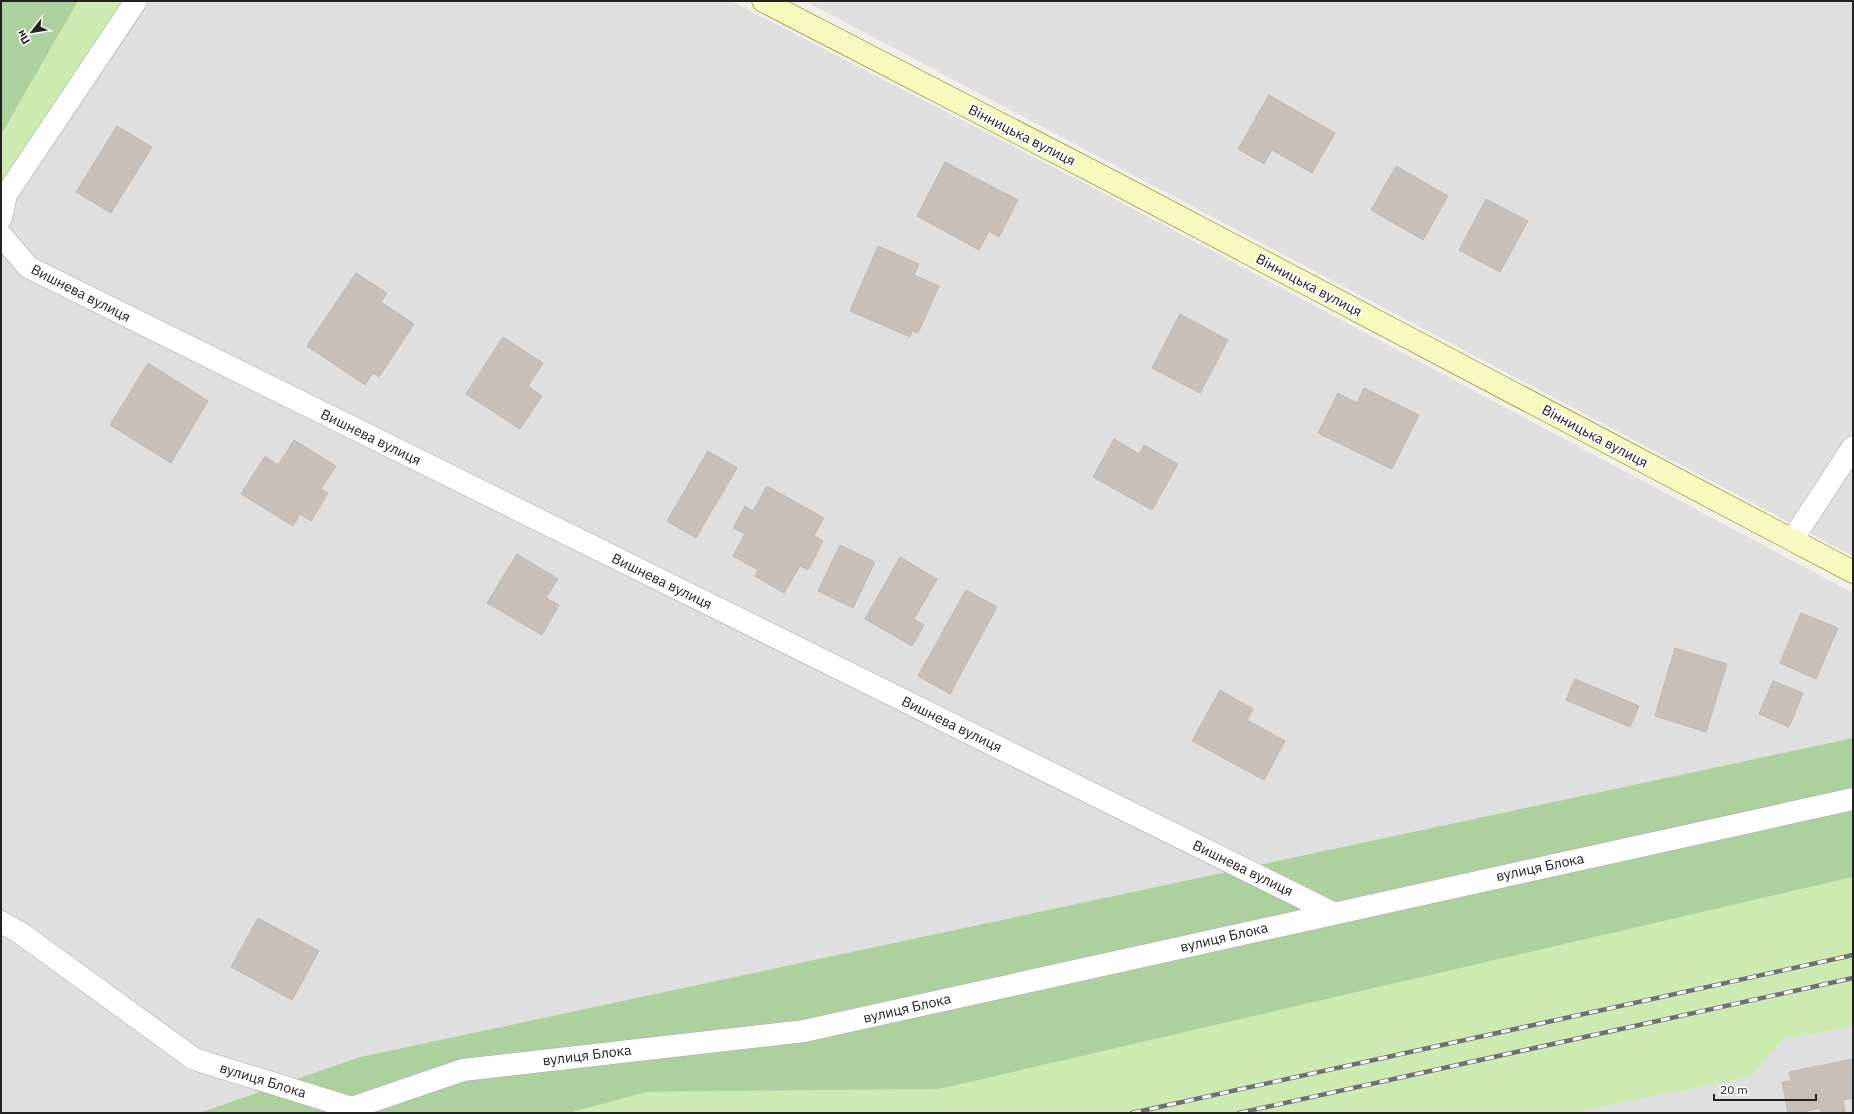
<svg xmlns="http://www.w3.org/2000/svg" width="1854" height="1114" viewBox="0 0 1854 1114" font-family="'IBM Plex Sans',sans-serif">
  <rect width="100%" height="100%" fill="#f2efe9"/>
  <path fill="#e0dfdf" d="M136,1h595l378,195 744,397v145l-1493,319 -161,56h-198v-895z
    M805,1h1048v555l-731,-387z
    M1853,1027v86h-271l3,-3 166,-33 32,-38z"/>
  <path fill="#cdebb0" d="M78,1h58l-135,217v-83z
    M1853,877v150l-70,12 -32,38 -166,33 -3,3h-1013l78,-21 293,-3z"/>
  <path fill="#add19e" d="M1,1h77l-77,134z
    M1853,738v139l-913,212 -293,3 -78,21h-370l161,-56z"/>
  <path fill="#c7bfb8" stroke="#c4b6ab" d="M1269,95l66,38 -23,40 -40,-23 -8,14 -26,-15z
    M117,126l35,21 -41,66 -35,-21z
    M945,162l73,38 -19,37 -10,-6 -10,19 -62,-34z
    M1396,166l52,30 -25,44 -52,-30z
    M1486,199l42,22 -28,51 -41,-22z
    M878,246l41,18 -5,11 25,11 -21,47 -6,-2 -2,6 -60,-26z
    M356,273l31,20 -6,9 33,22 -35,53 -6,-4 -8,12 -58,-39z
    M1180,314l48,26 -28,53 -48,-25z
    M503,337l40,26 -15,23 14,10 -22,33 -54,-35z
    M148,363l60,38 -37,62 -61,-38z
    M1364,388l55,27 -27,54 -74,-36 20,-40 19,10z
    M1114,439l25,15 5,-9 34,19 -26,46 -59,-33z
    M294,440l42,26 -15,23 7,4 -17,28 -11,-7 -7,12 -52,-32 24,-38 13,9z
    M708,451l29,17 -41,70 -29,-17z
    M767,486l57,32 -10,18 9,5 -15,29 -8,-4 -16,27 -29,-17 3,-6 -25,-14 12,-22 -12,-6 12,-22 8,5z
    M840,545l35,17 -22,46 -35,-17z
    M517,554l41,25 -12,19 13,7 -17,30 -55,-32z
    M900,557l37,22 -23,40 10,6 -12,21 -47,-27z
    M966,590l31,17 -47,87 -32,-18z
    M1801,613l37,15 -22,51 -36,-16z
    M1675,648l52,16 -21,68 -51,-16z
    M1575,679l64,27 -9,21 -64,-27z
    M1773,681l30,12 -14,34 -30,-13z
    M1220,690l33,19 -6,11 38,21 -21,39 -72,-39z
    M258,918l61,33 -27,49 -61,-33z
    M1853,1059v39l-10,2 2,12 -24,1 -1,-5 -22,5h-10l-6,-31 9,-1 -2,-9z"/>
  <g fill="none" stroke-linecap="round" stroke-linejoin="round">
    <g stroke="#a9a9a9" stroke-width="23">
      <path id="street" d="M1,218l5,-23 130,-194
        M1,235l27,32 1305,646
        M1792,540l61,-93
        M1,922l18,10 175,127 158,49 111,-38 341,-39 1049,-232"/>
    </g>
    <g stroke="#707d05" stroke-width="23">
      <path id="secondary" d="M763,1l352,182 738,389"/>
    </g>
    <use href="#street" stroke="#fff" stroke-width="22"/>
    <use href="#secondary" stroke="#f7fabf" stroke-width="22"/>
    <g stroke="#707070" stroke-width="4.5">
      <path id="rail" d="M1132,1113l721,-158
        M1239,1113l614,-135"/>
    </g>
    <use href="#rail" stroke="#fff" stroke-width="3" stroke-dasharray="9" stroke-linecap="butt"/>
  </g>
  <g text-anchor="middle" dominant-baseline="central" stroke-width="4" stroke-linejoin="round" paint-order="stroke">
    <g font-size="14" fill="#222" stroke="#fff">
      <text transform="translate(1022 135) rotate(27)">Вінницька вулиця</text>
      <text transform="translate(1309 285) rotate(28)">Вінницька вулиця</text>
      <text transform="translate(81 293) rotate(27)">Вишнева вулиця</text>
      <text transform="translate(1595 436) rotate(28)">Вінницька вулиця</text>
      <text transform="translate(371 437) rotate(26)">Вишнева вулиця</text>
      <text transform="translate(662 581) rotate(26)">Вишнева вулиця</text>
      <text transform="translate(952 724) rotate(26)">Вишнева вулиця</text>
      <text transform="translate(1540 867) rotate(-12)">вулиця Блока</text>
      <text transform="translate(1243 868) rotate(26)">Вишнева вулиця</text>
      <text transform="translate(1224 937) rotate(-13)">вулиця Блока</text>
      <text transform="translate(907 1008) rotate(-13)">вулиця Блока</text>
      <text transform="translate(587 1055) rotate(-7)">вулиця Блока</text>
      <text transform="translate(263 1080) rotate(17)">вулиця Блока</text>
    </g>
  </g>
  <rect width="1854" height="1114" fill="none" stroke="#222222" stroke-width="4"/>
  <g transform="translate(32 32) rotate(239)" stroke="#ffffff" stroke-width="3" paint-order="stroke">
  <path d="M0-3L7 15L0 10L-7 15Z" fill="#222222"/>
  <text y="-6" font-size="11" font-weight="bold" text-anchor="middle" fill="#222222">Пн</text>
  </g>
  <path d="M1714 1094v6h102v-6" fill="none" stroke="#222222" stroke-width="2"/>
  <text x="1720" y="1094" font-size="12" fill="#222222" stroke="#ffffff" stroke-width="3" paint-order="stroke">20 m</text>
</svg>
